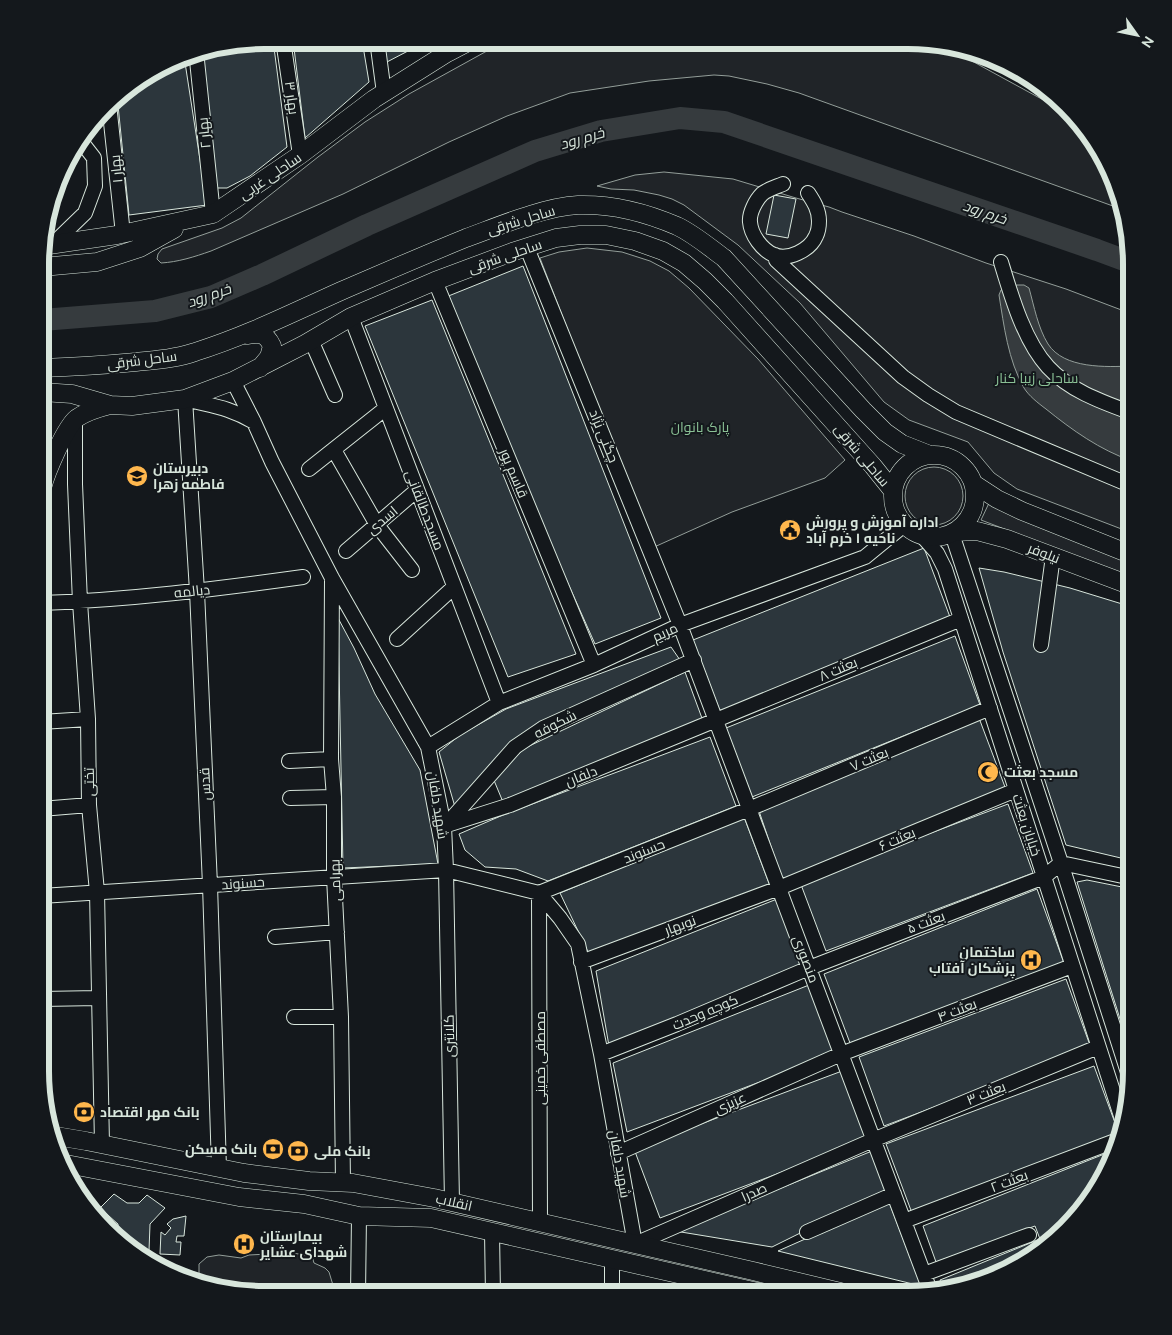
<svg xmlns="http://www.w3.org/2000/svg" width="1172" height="1335" viewBox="0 0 1172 1335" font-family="Ubuntu,Cairo,sans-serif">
  <rect width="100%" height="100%" fill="#14181c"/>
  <path fill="#202428" stroke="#939e99" d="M505,41l432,1 132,72 25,26 26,52 4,18 -325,-117 -32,-9 -38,-8 -15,-1 -65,6 -79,12 -63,23 -58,26 -106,52 -132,57c-17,6 -33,11 -50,12l-4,-4 1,-5 4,-5 60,-21 19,-10 77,-61 47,-35 44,-28z
    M664,172l69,7 63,19 33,9 13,5 72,24 72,27 80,26 66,25v219l-115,-44 -23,-16 -26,-31 -59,-22 -25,-18 -84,-99 -62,-58 -54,-40 -12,-6 -13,-4 -25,-5 -23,-1 -14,-3 38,-11z
    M587,248l35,4 28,9 19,10 20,17 69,71 87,101 -20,18 -93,34 -80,36 -112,-290 19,-6z
    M905 496a29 29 0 1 1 58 0a29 29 0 1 1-58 0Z
    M989,503l143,57v18l-151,-58z
    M287,1253c10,0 16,2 25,3l2,7 11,5 4,4 7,23h-87l-50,-16v-15l8,-7 12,-2 22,3 8,-3z"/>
  <path fill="#363b3e" stroke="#939e99" d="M1017,285h7l5,3c5,18 9,40 19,56 16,25 58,23 84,22v95c-32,-11 -60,-31 -86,-52 -8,-6 -17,-13 -22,-21 -16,-28 -20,-62 -25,-93l2,-5z"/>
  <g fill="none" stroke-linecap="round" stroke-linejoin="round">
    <path stroke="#363b3e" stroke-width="22" d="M42,320l113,-9 56,-14 51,-22 105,-50 168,-74 66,-20 79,-13 44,4 373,128 35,13"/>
  </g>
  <path fill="#2c363c" stroke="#d8e6dc" d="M264,40h9l14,107 -37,29 -23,12h-11l-14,-138z
    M293,40h69l7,42 -64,56z
    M383,40h46l-44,23z
    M184,56l23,149 -78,10 -12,-120z
    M774,195l22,4 -8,39 -22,-4z
    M523,266l138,352 -66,26 -154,-345z
    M432,300l144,354 -68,23 -143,-351z
    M924,548l26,69 -229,97 -28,-74z
    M979,568l25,4 66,16 62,19v225l-7,27 -59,-14 -63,-193z
    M338,618l16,30 21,46 45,76 18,94 -95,4z
    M955,636l25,69 -228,92 -26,-69z
    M671,647l9,13 -146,68 -79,79 -16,-55 21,-17 46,-26z
    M685,672l18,49 -200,81 -10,-24 32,-30z
    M979,718l26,69 -222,95 -24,-71z
    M710,737l26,69 -188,75 -32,-12 -31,-2 -20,-17 -6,-16 44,-19z
    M1008,804l25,69 -207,78 -26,-69z
    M744,817l26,69 -181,68 -29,-61z
    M1087,880l45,9v168l-55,-175z
    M1037,889l27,74 -214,80 -26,-69z
    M777,899l25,69 -193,78 -13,-75z
    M1066,979l25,69 -207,78 -25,-69z
    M809,985l25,69 -207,78 -14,-69z
    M1094,1066l24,65 -2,5 -204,77 -26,-69z
    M842,1071l25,69 -207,78 -26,-69z
    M872,1151l15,39 -115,57 -97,-16z
    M1112,1151l-10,32 -70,74 -52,26 -36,7 -4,-10 100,-41 -5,-13 -99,36 -13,-36z
    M114,1194l13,9h12l8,-8 18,13 -15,16 -1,27 -11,1 -20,-19v-9l-18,-16z
    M889,1202l32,84 -143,-35z
    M186,1216l-2,20h-7l-1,6h5l-1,13 -20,-1 1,-22 4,3 6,-7 -4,-4 6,-5z"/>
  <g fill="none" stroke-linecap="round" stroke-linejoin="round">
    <g stroke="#d8e6dc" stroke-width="16">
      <path id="minor" d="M283,40l17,115
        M377,40l7,53
        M196,51l17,163
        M109,104l14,130
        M783,184c-7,3 -15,5 -21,10 -6,6 -13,19 -12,28 1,13 12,28 24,33 14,6 36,-5 42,-19 2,-4 3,-10 3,-15 0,-11 -5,-19 -11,-28
        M53,244l32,-31 10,-27 -1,-28 -14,-18
        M527,248l153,377 251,668
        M775,255l1,5 127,117 25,18 28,17 176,74
        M1001,262c10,33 23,79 47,105 22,24 54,35 84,46
        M435,281l159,384
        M351,317l148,386
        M311,340l24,55
        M233,381l21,41 18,40 60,116 96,169 16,79 2,44 6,332
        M75,419v65l5,118 8,117 1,86 8,87 5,252
        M334,450l43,75 35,45
        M309,469l77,-61
        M952,534l109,329 71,222
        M923,537l14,16 8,16 177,550
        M346,551l71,-61
        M332,579l-1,180 3,38v80l7,140 2,166
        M41,603c88,-3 175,-14 262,-26
        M397,639l57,-52
        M1041,645l12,-89
        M41,722l47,-3
        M428,747l71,-44 95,-38 86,-40 185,-68 39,-32
        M289,761l42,-2
        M290,798l44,-1
        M41,809l48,-4
        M444,826l66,-21 451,-186
        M445,826l70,-79 28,-19 151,-68
        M41,896l405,-26 93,23 21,25 18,26 23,110 34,190 238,-104 225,-93
        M275,937l62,-5
        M581,962l198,-74 237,-98
        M41,999l57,-1
        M294,1017h47
        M601,1054l76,-30 132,-56 235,-91 17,-14 71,15
        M618,1153l223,-99 231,-88
        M219,1168l-9,-283 -13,-294 -12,-192c27,7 44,8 69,23
        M904,1221l211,-80
        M540,1222l-1,-329 210,-84 241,-101
        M492,1232l1,63
        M807,1232l87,-38
        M612,1259v36
        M924,1274l105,-39
        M358,1295l1,-79"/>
    </g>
    <g stroke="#d8e6dc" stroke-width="19">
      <path id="major" d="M42,246l75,-11 96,-21 87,-59 74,-56 73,-46 23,-12
        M42,267l55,-5 43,-14 34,-19
        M247,335c13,-2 19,-2 25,11l-3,11 -9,11
        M42,368c31,-1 62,-3 94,-6 19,-2 40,-3 59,-10 51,-16 97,-39 146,-61 42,-18 83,-36 125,-53 33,-12 77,-31 112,-33 33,-1 69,8 99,21 17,8 32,21 47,32l139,152 22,22 17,12 28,11
        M42,392l30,2 38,11 22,1 53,-7 48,-18 72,-37 46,-27 84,-36 80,-30 41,-13 24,-3h26l29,6 28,10 21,12 21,18 20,20 148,165 20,25
        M893 496a41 41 0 1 1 82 0a41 41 0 1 1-82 0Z
        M974,484l23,15 25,12 110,44
        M42,488c4,-15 23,-61 35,-70 10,-7 21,-10 33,-13
        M954,532l23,-1 30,8 125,47
        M50,1135l36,6 158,32 65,8 44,2 81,15 319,73 100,24
        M61,1163l178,34 65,7 55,12 72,2 340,77"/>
    </g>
    <use href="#minor" stroke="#14181c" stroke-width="14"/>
    <use href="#major" stroke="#14181c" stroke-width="18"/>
  </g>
  <defs>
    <g id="school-disc" transform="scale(1.125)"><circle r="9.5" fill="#ffb74d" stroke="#14181c"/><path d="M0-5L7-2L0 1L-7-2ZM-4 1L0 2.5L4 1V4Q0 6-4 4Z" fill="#111"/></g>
    <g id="civic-disc" transform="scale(1.125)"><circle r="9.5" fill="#ffb74d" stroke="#14181c"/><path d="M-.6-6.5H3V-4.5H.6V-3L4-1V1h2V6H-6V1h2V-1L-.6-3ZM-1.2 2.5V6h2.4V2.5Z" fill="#111"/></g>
    <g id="mosque-disc" transform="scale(1.125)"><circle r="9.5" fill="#ffb74d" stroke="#14181c"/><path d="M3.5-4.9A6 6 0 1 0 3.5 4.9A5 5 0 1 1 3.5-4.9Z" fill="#111"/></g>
    <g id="hospital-disc" transform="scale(1.125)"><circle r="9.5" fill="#ffb74d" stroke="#14181c"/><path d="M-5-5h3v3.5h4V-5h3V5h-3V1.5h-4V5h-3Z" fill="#111"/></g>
    <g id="bank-disc" transform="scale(1.125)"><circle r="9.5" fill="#ffb74d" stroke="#14181c"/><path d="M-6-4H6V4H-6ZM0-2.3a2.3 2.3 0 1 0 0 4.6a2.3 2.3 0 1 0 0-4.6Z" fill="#111"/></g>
  </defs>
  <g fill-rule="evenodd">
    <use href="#school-disc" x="137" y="476"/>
    <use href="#civic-disc" x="790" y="530"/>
    <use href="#mosque-disc" x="988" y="772"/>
    <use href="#hospital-disc" x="1031" y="960"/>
    <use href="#bank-disc" x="84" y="1112"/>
    <use href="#bank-disc" x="273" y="1149"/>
    <use href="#bank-disc" x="298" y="1151"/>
    <use href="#hospital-disc" x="244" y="1244"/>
  </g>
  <g text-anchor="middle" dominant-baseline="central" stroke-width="4" stroke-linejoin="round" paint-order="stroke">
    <g font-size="14" fill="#d8e6dc" stroke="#14181c">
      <text transform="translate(292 98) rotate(82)">بهار ۳</text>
      <text transform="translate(204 133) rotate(-96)">بهار ۲</text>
      <text transform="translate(116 169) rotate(-96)">بهار ۱</text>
      <text transform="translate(270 176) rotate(-34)">ساحلی غربی</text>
      <text transform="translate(521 220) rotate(-17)">ساحل شرقی</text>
      <text transform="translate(505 256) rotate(-19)">ساحلی شرقی</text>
      <text transform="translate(142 360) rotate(-7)">ساحل شرقی</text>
      <text transform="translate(604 436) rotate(68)">چگنی نژاد</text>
      <text transform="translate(862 455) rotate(50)">ساحلی شرقی</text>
      <text transform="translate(514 473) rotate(67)">قاسم پور</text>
      <text transform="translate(425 510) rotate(69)">مسجدطالقانی</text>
      <text transform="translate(382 520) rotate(-40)">اسدی</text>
      <text transform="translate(1044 553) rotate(21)">نیلوفر</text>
      <text transform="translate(192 591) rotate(-6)">دیالمه</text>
      <text transform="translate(665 632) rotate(-24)">مریم</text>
      <text transform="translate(838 669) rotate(-23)">بعثت ۸</text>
      <text transform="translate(555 724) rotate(-27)">شکوفه</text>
      <text transform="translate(869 759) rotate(-23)">بعثت ۷</text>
      <text transform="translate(581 776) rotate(-22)">دلفان</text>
      <text transform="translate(89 782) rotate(-91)">تختی</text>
      <text transform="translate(205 784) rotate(-93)">قدس</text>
      <text transform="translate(438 805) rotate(81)">شهید دلفان</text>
      <text transform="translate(1027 825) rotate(72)">خیابان بعثت</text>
      <text transform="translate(897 839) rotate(-23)">بعثت ۶</text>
      <text transform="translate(644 851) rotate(-22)">حسنوند</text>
      <text transform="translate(335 880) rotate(-92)">بهرامی</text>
      <text transform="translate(243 883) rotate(-4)">حسنوند</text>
      <text transform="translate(926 922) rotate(-21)">بعثت ۵</text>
      <text transform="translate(680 925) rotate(-20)">نوبهار</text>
      <text transform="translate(806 959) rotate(69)">منصوری</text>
      <text transform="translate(957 1010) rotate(-21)">بعثت ۴</text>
      <text transform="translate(705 1012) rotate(-23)">کوچه وحدت</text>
      <text transform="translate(449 1036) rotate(-91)">کلانتری</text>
      <text transform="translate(540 1058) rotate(-90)">مصطفی خمینی</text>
      <text transform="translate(986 1093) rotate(-22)">بعثت ۳</text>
      <text transform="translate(730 1103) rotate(-24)">عزیزی</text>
      <text transform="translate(620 1164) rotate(80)">شهید دلفان</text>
      <text transform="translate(1009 1181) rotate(-21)">بعثت ۲</text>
      <text transform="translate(754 1192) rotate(-24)">صدرا</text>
      <text transform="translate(454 1202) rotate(13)">انقلاب</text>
    </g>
    <g font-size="14" fill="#8ac095" stroke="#14181c">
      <text x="1037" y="378">ساحلی زیبا کنار</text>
      <text x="700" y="427">پارک بانوان</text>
    </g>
    <g font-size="14" font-weight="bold" fill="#d8e6dc" stroke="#14181c" text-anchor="start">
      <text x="153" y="468">دبیرستان<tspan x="153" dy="16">فاطمه زهرا</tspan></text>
      <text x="806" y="522">اداره آموزش و پرورش<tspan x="806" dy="16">ناحیه ۱ خرم آباد</tspan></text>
      <text x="1004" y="772">مسجد بعثت</text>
      <text x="1015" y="952" text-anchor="end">ساختمان<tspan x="1015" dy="16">پزشکان آفتاب</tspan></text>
      <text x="100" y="1112">بانک مهر اقتصاد</text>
      <text x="257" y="1149" text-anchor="end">بانک مسکن</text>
      <text x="314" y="1151">بانک ملی</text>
      <text x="260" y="1236">بیمارستان<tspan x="260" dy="16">شهدای عشایر</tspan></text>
    </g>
    <g font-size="15" font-style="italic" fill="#d8e6dc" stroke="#14181c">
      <text transform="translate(582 138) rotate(-16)">خرم رود</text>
      <text transform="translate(985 212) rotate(19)">خرم رود</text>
      <text transform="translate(209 295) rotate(-19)">خرم رود</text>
    </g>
  </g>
  <path d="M0 0H1172V1335H0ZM264 49H908A215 215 0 0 1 1123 264V1071A215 215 0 0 1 908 1286H264A215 215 0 0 1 49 1071V264A215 215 0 0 1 264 49Z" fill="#14181c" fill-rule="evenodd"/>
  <path fill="none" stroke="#d8e6dc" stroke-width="6" d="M264 49H908A215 215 0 0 1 1123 264V1071A215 215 0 0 1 908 1286H264A215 215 0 0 1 49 1071V264A215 215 0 0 1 264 49Z"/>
  <g transform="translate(1137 35) rotate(123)" stroke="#14181c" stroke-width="4" paint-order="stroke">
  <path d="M0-4L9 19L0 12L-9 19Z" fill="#d8e6dc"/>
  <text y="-8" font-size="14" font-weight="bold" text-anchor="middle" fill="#d8e6dc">N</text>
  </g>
</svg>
